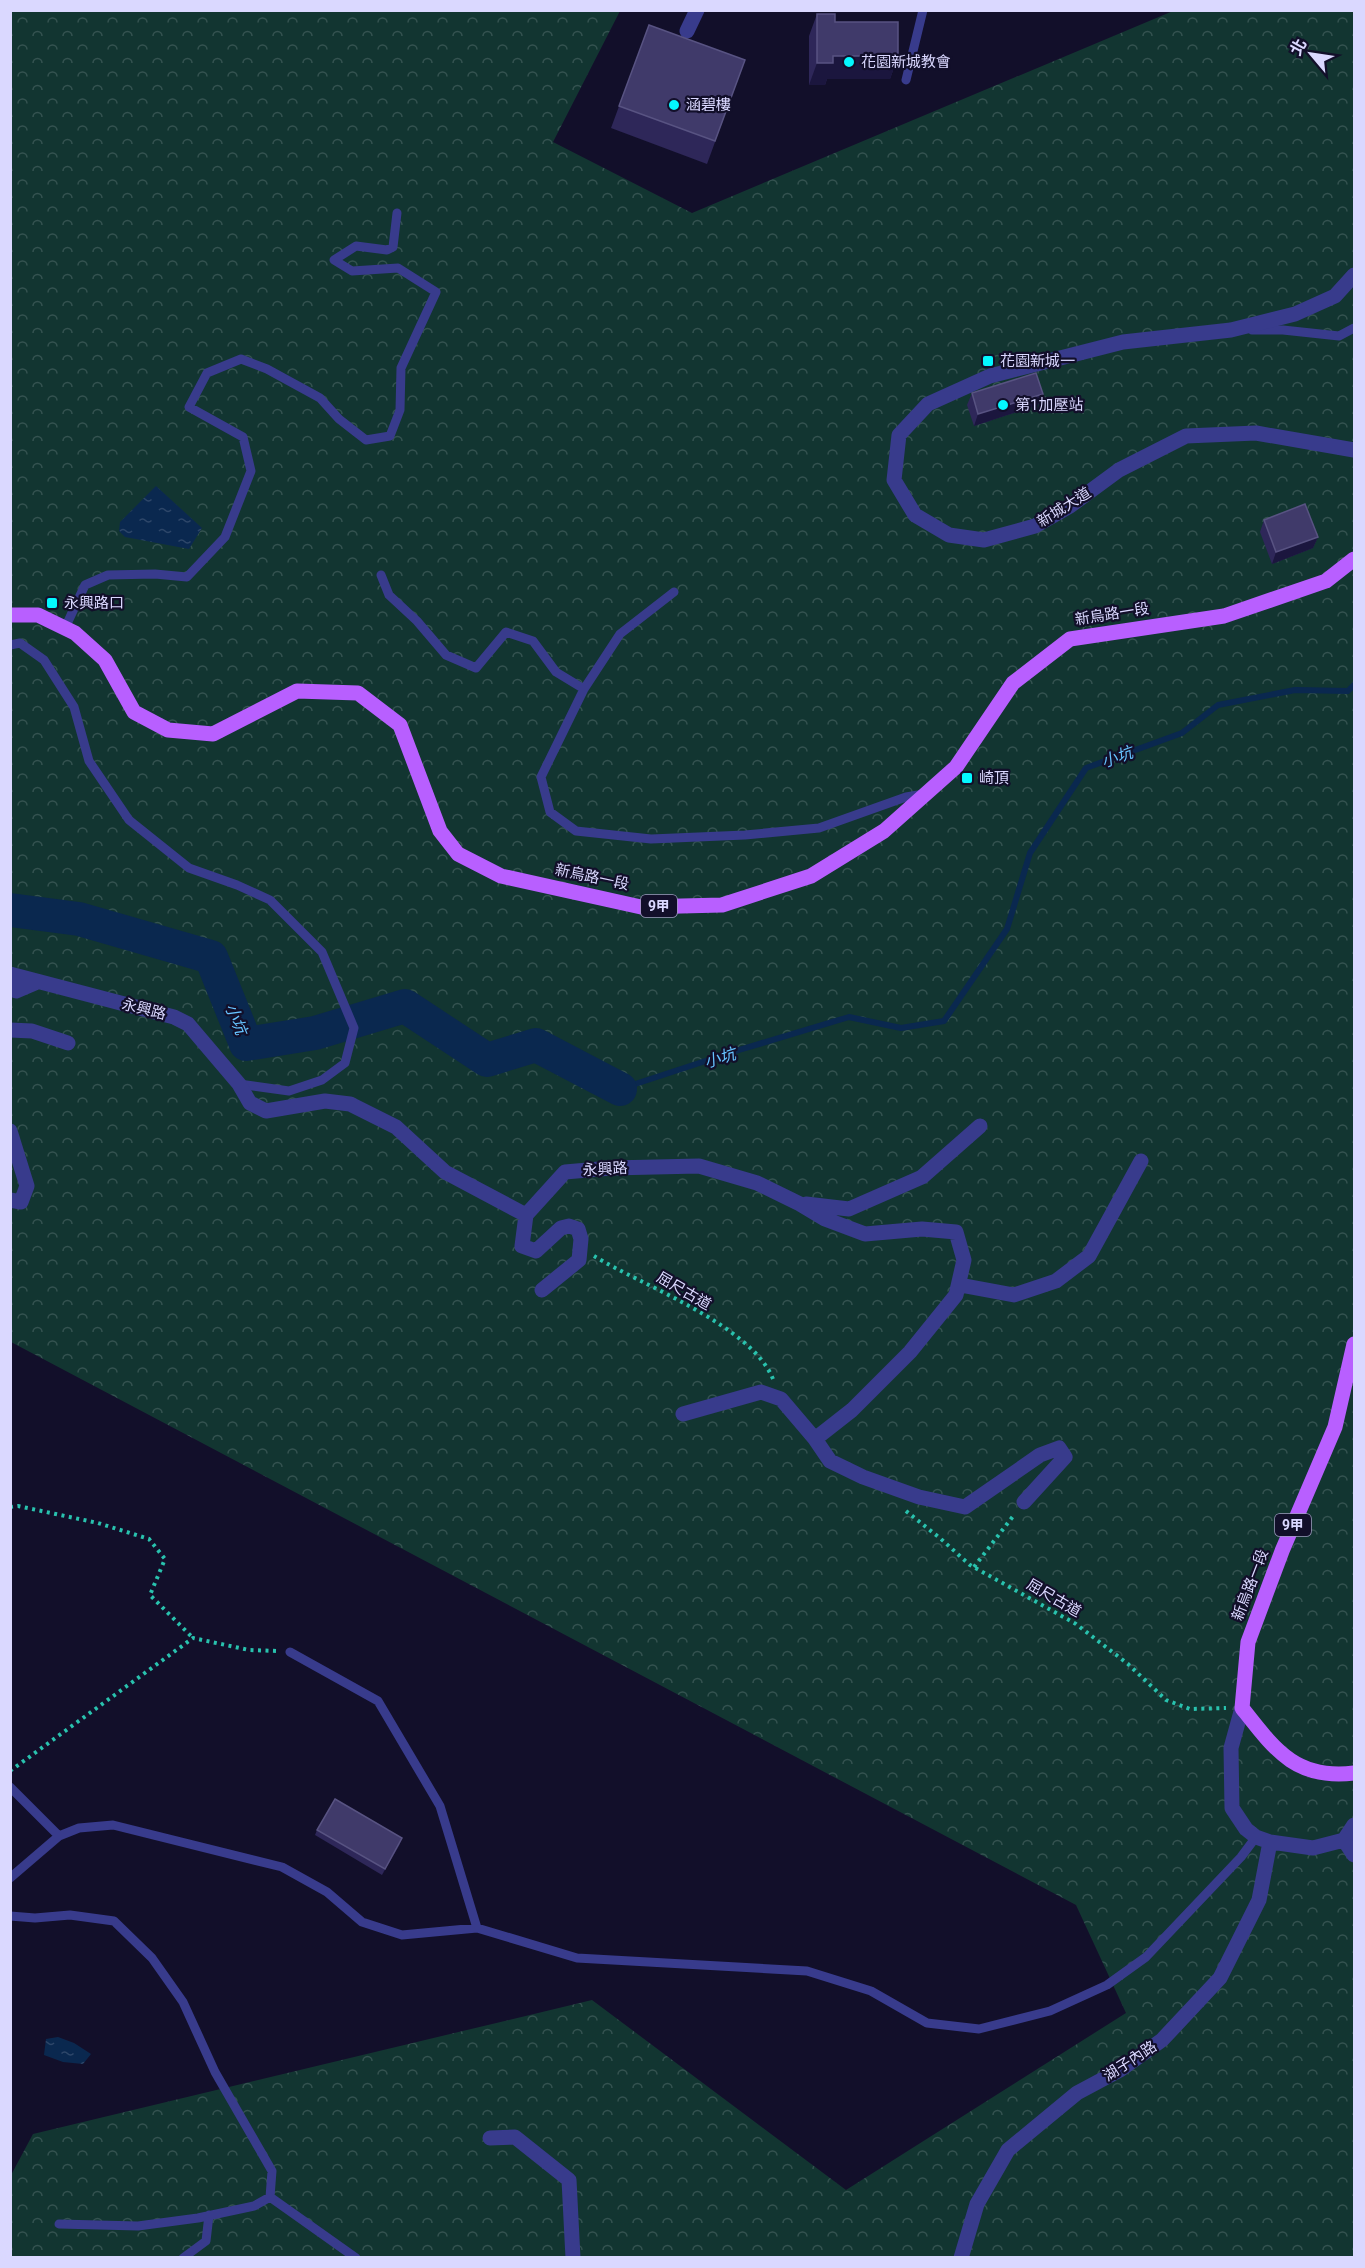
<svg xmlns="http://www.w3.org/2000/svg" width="1365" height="2268" viewBox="0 0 1365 2268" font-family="Roboto,'Noto Sans TC',sans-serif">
  <defs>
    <pattern id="forest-crowns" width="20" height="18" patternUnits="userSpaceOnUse" patternTransform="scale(1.5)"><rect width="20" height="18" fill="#123531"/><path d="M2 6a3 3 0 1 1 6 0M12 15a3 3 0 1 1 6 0" fill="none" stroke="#345250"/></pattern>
    <pattern id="water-ripples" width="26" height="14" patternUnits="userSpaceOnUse" patternTransform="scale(1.5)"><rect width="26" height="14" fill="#0a284f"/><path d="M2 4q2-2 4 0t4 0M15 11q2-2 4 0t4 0" fill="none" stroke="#2d4669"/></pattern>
  </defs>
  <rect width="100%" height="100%" fill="#120f2a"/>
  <path fill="url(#forest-crowns)" d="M11,11h609l-67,131 139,71 481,-202h181v2246h-1343l-1,-80 23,-43 559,-134 254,190 280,-177 -50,-108 -1065,-563z"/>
  <path fill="url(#water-ripples)" d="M156,486l46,42 -13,21 -64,-12 -6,-6 1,-9z
    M58,2037l16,6 17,11 -8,10 -20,-2 -19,-7 2,-16z"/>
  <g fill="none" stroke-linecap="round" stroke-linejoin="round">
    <path stroke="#0a284f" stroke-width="6" d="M620,1089l119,-39 110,-33 52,11 43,-7 63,-92 23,-76 56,-85 96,-35 36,-28 77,-15 53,1 6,-6"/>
    <path stroke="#0a284f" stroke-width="34" d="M10,910l69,9 132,38 35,87 69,-11 90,-27 82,54 49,-15 84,44"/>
    <path stroke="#29c2ae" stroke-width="4" stroke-dasharray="3 4.5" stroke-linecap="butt" d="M594,1256c49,30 157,69 179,123
      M10,1507l8,-1 80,17 51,16 16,20 -15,36 43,43
      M906,1511l35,28 29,26 106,59 52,40 38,36 24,9 36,-1
      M974,1567l40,-52
      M10,1771l183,-133 56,12 28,1"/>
    <path stroke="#383b8c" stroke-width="9" d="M906,80l17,-70
      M1252,330h31l56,6 15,-8
      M381,575l8,20 28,26 29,34 30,13 30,-36 27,9 23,31 28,17
      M674,592l-54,42 -36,55 -43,88 9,35 26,19 75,8 94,-4 74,-7 87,-31 18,-3
      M65,628l20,-43 23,-10 47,-1 32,3 38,-40 26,-66 -8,-34 -54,-30 18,-34 34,-14 26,10 53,29 19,21 27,21 24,-4 10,-26 1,-42 35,-76 -38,-24 -46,3 -18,-11 22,-14 31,4 6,-3 4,-34
      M10,645l10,-2 24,17 30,47 15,54 40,59 60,48 48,17 33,15 52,52 32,76 -9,35 -23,17 -33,11 -50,-7
      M290,1652l88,49 62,105 37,122
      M10,1787l49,49
      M10,1878l49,-42 20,-8 34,-3 169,42 45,25 35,30 40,13 75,-7 100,30 230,13 64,20 56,32 52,6 71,-18 57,-26 39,-28 95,-100 15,-20
      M10,1916l25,2 35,-3 44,6 38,37 31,44 32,70 57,99 -2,26
      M59,2224l79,2 60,-8 56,-12 16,-9 86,61
      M183,2258l23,-17 3,-26"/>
    <path stroke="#383b8c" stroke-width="15" d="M687,31l10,-21
      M1354,275l-19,21 -40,18 -64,16 -108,12 -133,34 -62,28 -29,31 -5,45 21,35 34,20 35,5 51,-14 35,-20 49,-36 67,-34 70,-3 98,17
      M10,974l164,43 14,7 51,60 11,19 16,8 59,-10 25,3 46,23 49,45 81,43
      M10,989l6,2 21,-9
      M10,1030l22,1 36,12
      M10,1131l17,55 -6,16 -11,-2
      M806,1204l43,5 73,-32 58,-51
      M526,1215l39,-43 46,-4 88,-2 58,17 43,21 25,15 40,15 57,-5 34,3 8,28 -8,35 -46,57 -58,58 -37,29
      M526,1215l-4,31 14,5 25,-23 8,-2 9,3 3,10 -2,21 -37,30
      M960,1285l54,10 42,-14 33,-25 52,-95
      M683,1414l78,-22 20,7 34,40 15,22 33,16 56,20 46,10 75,-52 19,-7 6,9 -41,45
      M1242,1708l-11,40 1,60 14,21 10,8 14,5 43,6 31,-8
      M1354,1825l-10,15 10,15
      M490,2138l25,-1 54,43 4,78
      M961,2258l16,-54 31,-54 69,-57 43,-23 42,-30 58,-62 39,-78 11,-58"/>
    <path stroke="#b85fff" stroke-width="15" d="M10,615h28l37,18 30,27 29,52 34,18 45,4 84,-43 61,2 42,32 40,106 18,23 43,22 140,31 81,-2 89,-29 73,-45 72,-64 57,-84 57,-44 154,-23 102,-35 28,-22
      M1354,1344l-19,83 -53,124 -34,91 -6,66c33,42 54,72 112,65"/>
  </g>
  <path fill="#2e2759" d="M817,14l81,42 -8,23h-63l-2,6h-16v-49z
    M649,25l96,35 -38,104 -96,-36z
    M972,393l71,1 -5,11 -64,21 -7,-21z
    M1264,520l54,17 -5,11 -41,16 -12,-32z
    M317,1830l83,14 -18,31 -67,-40z"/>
  <path fill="#1b163e" d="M833,56h65l-8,23h-63l-2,6h-16l8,-22z
    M1043,394l-5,11 -64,21 4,-12z
    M1318,537l-5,11 -41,16 4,-12z
    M402,1838l-2,6 -18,31 3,-6z"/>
  <path fill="#403a6a" stroke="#585382" stroke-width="1.5" d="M817,14h18v8h63v34h-65v7h-16z
    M649,25l96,35 -30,81 -96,-35z
    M1036,373l7,21 -65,20 -6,-21z
    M1305,504l13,33 -42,15 -12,-32z
    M335,1799l67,39 -17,31 -68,-39z"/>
  <g fill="#04f8ff" stroke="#120f2a" stroke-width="2">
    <circle cx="849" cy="62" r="6"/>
    <circle cx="674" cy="105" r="6"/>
    <rect x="982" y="355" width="12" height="12" rx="3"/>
    <circle cx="1003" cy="405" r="6"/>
    <rect x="46" y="597" width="12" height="12" rx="3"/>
    <rect x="961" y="772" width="12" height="12" rx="3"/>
  </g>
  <g text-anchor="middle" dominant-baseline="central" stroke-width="4.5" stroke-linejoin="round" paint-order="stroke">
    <g fill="#120f2a" stroke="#9e9cbf" stroke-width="1.5">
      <rect x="641" y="895" width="36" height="22" rx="4.5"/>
      <rect x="1275" y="1514" width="36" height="22" rx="4.5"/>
    </g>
    <g font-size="14" font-weight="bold" fill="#dad8ff">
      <text x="659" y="906">9甲</text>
      <text x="1293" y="1525">9甲</text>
    </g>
    <g font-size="15" fill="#dad8ff" stroke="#120f2a" text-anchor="start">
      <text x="861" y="62">花園新城教會</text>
      <text x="686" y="105">涵碧樓</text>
      <text x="1000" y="361">花園新城一</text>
      <text x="1015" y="405">第1加壓站</text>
      <text x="64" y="603">永興路口</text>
      <text x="979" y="778">崎頂</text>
    </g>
    <g font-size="15" fill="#dad8ff" stroke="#120f2a">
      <text transform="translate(1064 507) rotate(-32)">新城大道</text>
      <text transform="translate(1112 614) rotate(-9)">新烏路一段</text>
      <text transform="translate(592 877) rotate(12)">新烏路一段</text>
      <text transform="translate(144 1009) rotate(14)">永興路</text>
      <text transform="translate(605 1169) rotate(-3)">永興路</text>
      <text transform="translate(684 1291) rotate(30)">屈尺古道</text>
      <text transform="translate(1250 1585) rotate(-69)">新烏路一段</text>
      <text transform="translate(1054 1598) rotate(30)">屈尺古道</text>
      <text transform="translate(1130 2061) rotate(-33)">湖子內路</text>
    </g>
    <g font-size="16" font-style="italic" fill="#66c3ff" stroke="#120f2a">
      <text transform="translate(1117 757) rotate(-20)">小坑</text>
      <text transform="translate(236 1019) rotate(68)">小坑</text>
      <text transform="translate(720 1058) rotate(-17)">小坑</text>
    </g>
  </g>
  <rect width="1365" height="2268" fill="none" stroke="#dad8ff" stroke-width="24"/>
  <g transform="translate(1311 54) rotate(299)" stroke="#120f2a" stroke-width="4.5" paint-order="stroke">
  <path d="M0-4.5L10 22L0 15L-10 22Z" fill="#dad8ff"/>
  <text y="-9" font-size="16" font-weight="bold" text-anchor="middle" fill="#dad8ff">北</text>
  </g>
</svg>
